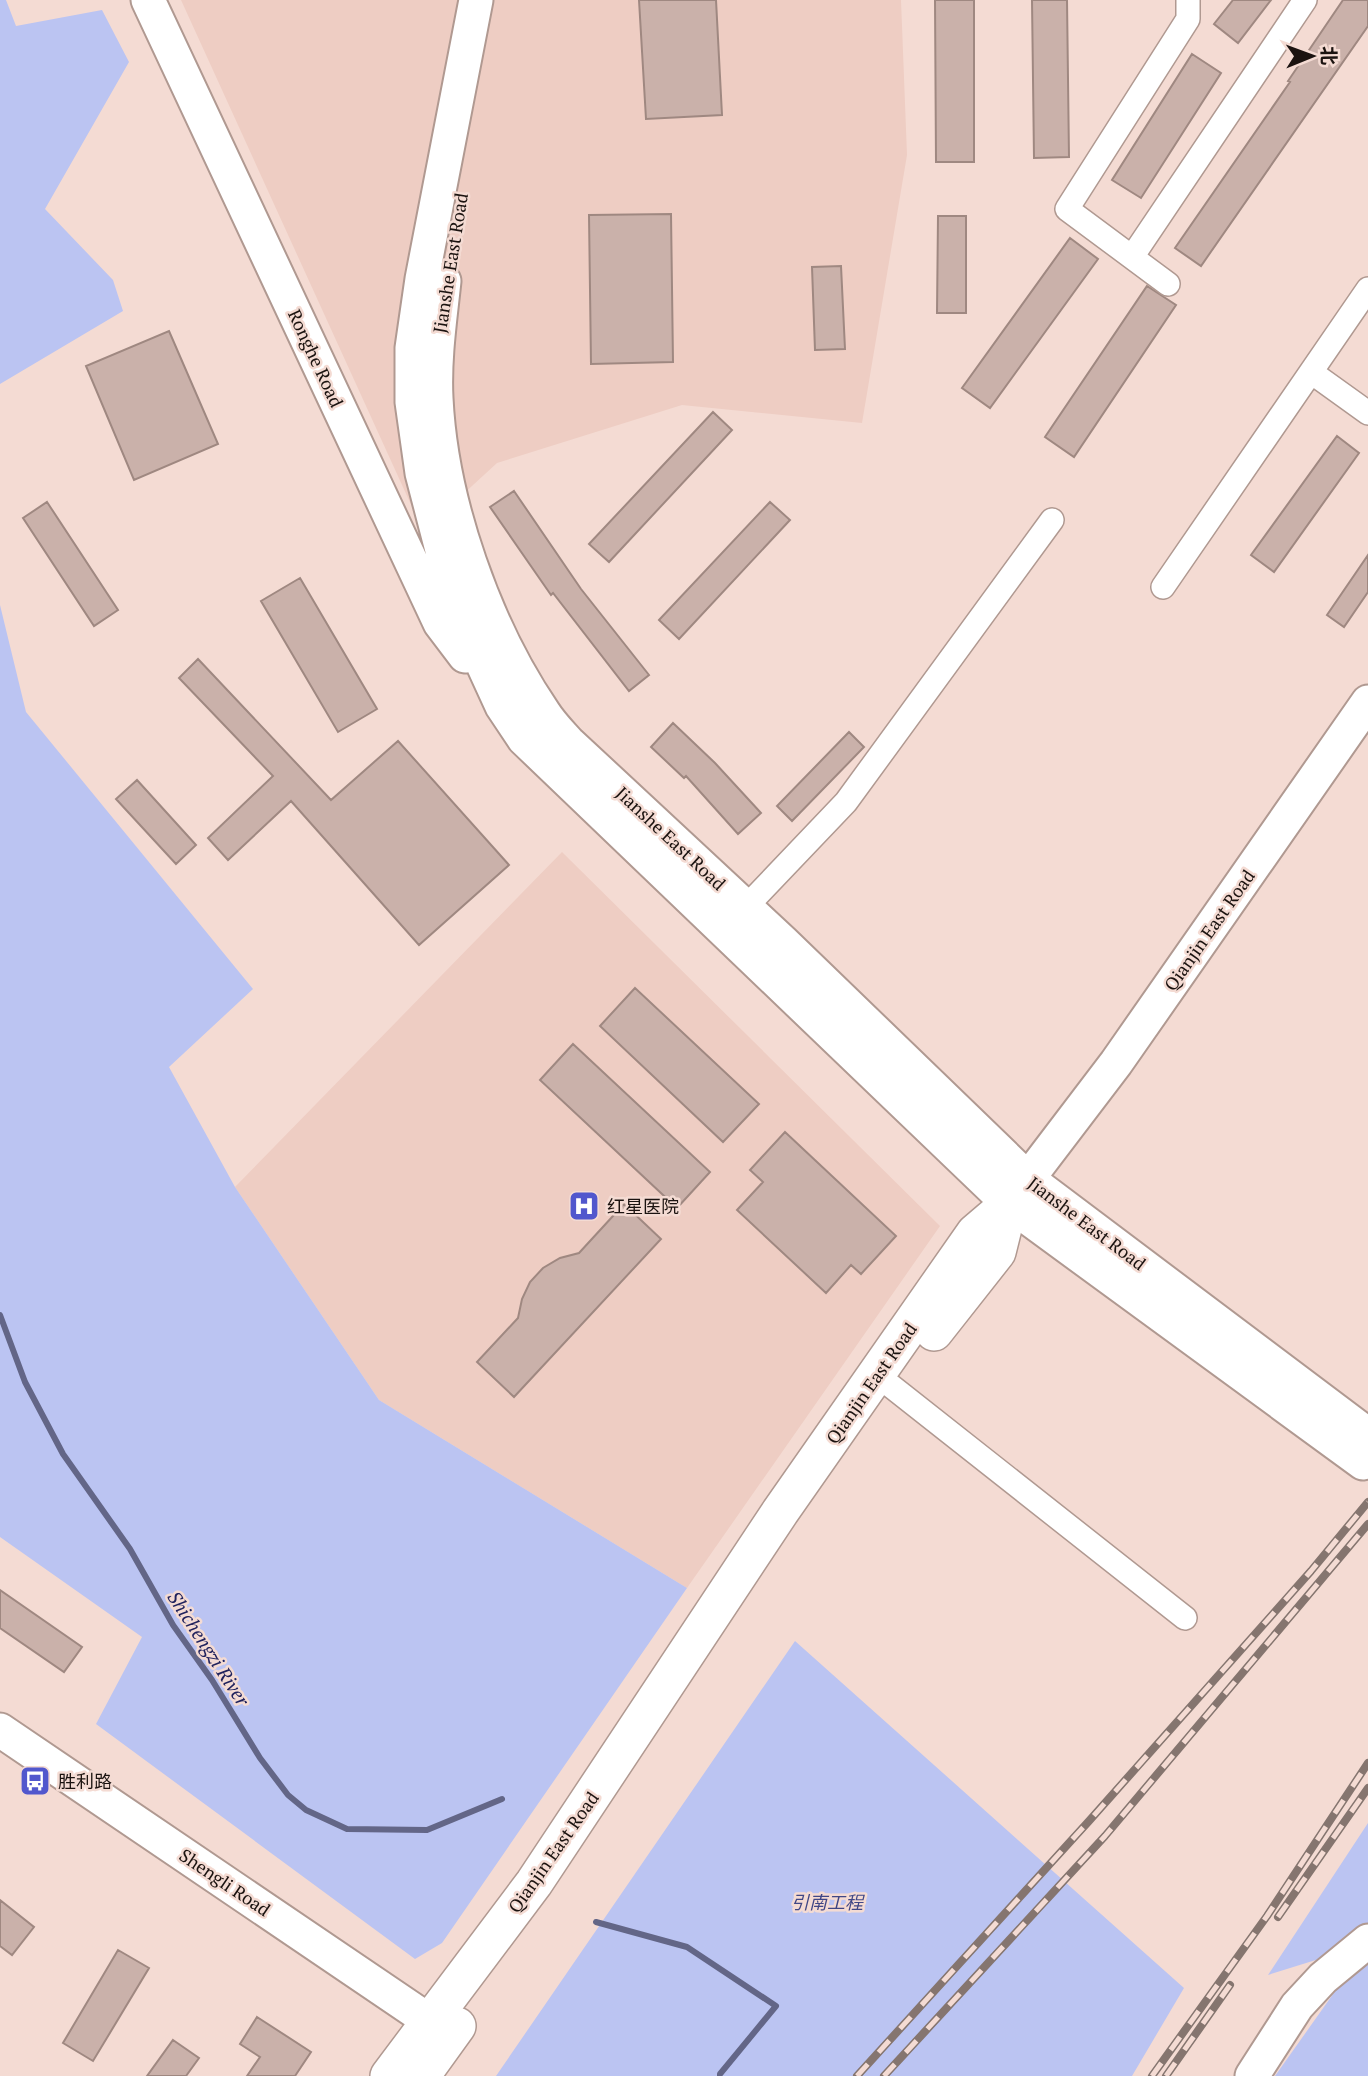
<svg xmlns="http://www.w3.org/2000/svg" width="1368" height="2076" viewBox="0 0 1368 2076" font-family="'PT Serif','Noto Sans SC',serif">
  <rect width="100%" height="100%" fill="#f4dbd3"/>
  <path fill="#eecdc3" d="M181,0h720l6,155 -45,268 -180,-18 -185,58 -74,68z
    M562,852l378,374 -253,362 -308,-188 -144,-213z"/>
  <path fill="#bbc4f2" d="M0,0h6l10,26 86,-16 27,52 -84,147 68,71 10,31 -123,73z
    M0,605l26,107 227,277 -84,78 66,120 144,213 308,188 -245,355 -27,16 -319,-235 46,-87 -142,-100z
    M795,1641l389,347 -52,88h-636z
    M1368,1823v102l-49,34 -51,16z
    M1368,1958v118h-93l73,-103z"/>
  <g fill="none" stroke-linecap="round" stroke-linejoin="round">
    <path stroke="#636687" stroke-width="6" d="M0,1315l25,67 38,72 67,95 43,76 39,55 48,78 28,37 18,15 41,19 80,1 75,-31
      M596,1922l91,25 89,59 -56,68v2"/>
  </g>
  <path fill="#cab1aa" stroke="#9f8881" stroke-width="2" d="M639,0h77l6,115 -76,4z
    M935,0h39v162h-38z
    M1032,0h35l2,157 -35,1z
    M1233,0h38l-33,43 -24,-19z
    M1343,0h25v26l-167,240 -26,-18 115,-166 -2,-1z
    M1192,54l29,19 -80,125 -29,-18z
    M671,214l2,148 -82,2 -2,-149z
    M938,216h28v97h-29z
    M1070,238l28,21 -108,149 -28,-20z
    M841,266l4,83 -30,1 -3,-83z
    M1147,286l29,19 -102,152 -29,-20z
    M169,331l49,113 -84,36 -48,-114z
    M713,412l19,18 -123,132 -20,-18z
    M1337,436l22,17 -85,119 -23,-17z
    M514,491l67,98 68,86 -20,16 -76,-98 -2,2 -61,-88z
    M47,502l71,108 -24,16 -71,-108z
    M770,502l20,18 -111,119 -20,-19z
    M1368,555v37l-24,35 -17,-12z
    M300,578l77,131 -39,23 -77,-131z
    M198,659l133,141 67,-59 111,124 -90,80 -128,-144 -63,59 -20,-22 65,-62 -94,-98z
    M673,723l42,40 46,50 -23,21 -52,-58 -2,2 -33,-31z
    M849,732l15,15 -72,74 -15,-15z
    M137,780l59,65 -20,19 -60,-65z
    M635,988l124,116 -36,38 -123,-116z
    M573,1044l137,128 -33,36 -137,-128z
    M785,1132l111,104 -35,38 -10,-9 -25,28 -89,-83 26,-28 -13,-12z
    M624,1204l37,35 -147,158 -37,-35 41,-44 4,-19 8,-17 13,-14 17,-10 19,-5z
    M0,1590l82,57 -18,25 -64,-44z
    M0,1900l34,27 -22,28 -12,-9z
    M118,1950l31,18 -56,93 -30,-18z
    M257,2017l54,35 -16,24h-48l13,-19 -20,-13z
    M173,2040l26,18 -13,18h-39z"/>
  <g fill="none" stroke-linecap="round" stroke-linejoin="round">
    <g stroke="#b09991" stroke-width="26">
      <path id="street" d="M1132,257l173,-257
        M1168,284l-101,-75 121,-190v-19
        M1311,372l57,41
        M1163,587l205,-298
        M746,907l100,-105 206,-282
        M891,1386l294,232"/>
    </g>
    <g stroke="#b09991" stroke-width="37">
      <path id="secondary" d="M148,0l292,623 25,33
        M476,0l-54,279 -10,69v54l10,71 20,77 21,71 39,85 22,33 485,465 354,259
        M444,281c-4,38 -10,78 -8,117 5,104 49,229 108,315 7,11 16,20 24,29l215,200 245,237 340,256
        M1014,1197l102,-134 252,-361
        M0,1730l450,305
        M1252,2076l45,-70 26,-28 45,-37"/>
    </g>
    <g stroke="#b09991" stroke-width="40">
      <path id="primary" d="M934,1332l63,-80 12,-48
        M389,2076l145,-193 246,-371 195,-279 34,-29
        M421,2076l36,-50"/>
    </g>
    <use href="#street" stroke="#fff" stroke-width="23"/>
    <use href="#secondary" stroke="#fff" stroke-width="33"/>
    <use href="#primary" stroke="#fff" stroke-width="37"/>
    <g stroke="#85756f" stroke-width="8">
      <path id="rail" d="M1278,1917l90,-129
        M857,2076l232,-255 222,-250 57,-69
        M884,2076l221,-240 263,-312
        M1152,2076l115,-160 101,-153
        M1166,2076l64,-91"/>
    </g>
    <use href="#rail" stroke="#f4dbd3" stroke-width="5" stroke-dasharray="16" stroke-linecap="butt"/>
  </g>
  <defs>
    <g id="hospital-square" transform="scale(1.575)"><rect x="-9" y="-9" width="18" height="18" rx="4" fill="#5157cd" stroke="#f4dbd3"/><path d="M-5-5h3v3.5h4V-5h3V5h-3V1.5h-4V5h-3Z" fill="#fff"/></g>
    <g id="bus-square" transform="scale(1.575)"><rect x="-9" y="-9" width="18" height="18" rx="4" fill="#5157cd" stroke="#f4dbd3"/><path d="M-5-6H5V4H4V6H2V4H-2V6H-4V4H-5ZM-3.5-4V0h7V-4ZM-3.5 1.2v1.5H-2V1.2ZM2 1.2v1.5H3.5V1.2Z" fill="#fff"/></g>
  </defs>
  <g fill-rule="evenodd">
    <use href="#hospital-square" x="584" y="1206"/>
    <use href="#bus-square" x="35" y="1781"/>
  </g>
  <g text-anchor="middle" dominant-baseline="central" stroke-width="5" stroke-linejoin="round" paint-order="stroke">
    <g font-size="18" fill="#1b1310" stroke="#f4dbd3">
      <text transform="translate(450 263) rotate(-81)">Jianshe East Road</text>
      <text transform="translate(316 358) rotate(65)">Ronghe Road</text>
      <text transform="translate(671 838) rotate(43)">Jianshe East Road</text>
      <text transform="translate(1209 930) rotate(-55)">Qianjin East Road</text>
      <text transform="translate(1087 1223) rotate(37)">Jianshe East Road</text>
      <text transform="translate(871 1383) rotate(-55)">Qianjin East Road</text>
      <text transform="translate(553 1852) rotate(-55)">Qianjin East Road</text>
      <text transform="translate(225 1882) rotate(34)">Shengli Road</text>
    </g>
    <g font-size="18" fill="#1b1310" stroke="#f4dbd3" text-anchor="start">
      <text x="607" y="1206">红星医院</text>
      <text x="58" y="1781">胜利路</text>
    </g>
    <g font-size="18" font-style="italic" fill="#404786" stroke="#f4dbd3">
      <text x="827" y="1902">引南工程</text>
    </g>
    <g font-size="19" font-style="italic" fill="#20225d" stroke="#f4dbd3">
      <text transform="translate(209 1648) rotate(57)">Shichengzi River</text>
    </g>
  </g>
  <g transform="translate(1312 56) rotate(89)" stroke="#f4dbd3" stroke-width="5" paint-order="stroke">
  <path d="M0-5L12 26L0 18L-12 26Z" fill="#1b1310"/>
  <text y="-10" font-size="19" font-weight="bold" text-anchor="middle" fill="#1b1310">北</text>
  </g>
</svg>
